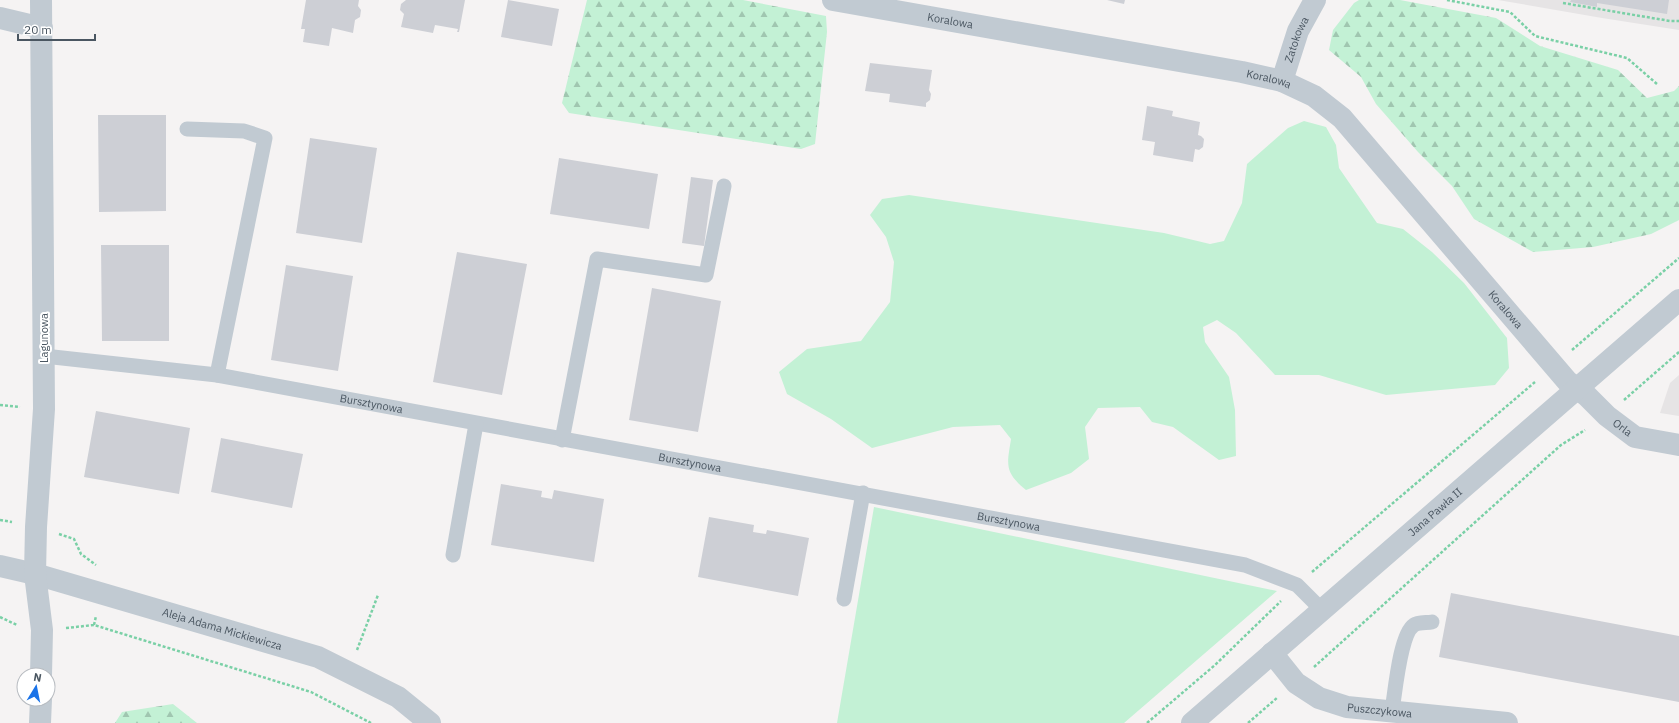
<svg xmlns="http://www.w3.org/2000/svg" width="1679" height="723" viewBox="0 0 1679 723" font-family="'IBM Plex Sans',sans-serif">
  <defs>
    <pattern id="forest-firs" width="22" height="20" patternUnits="userSpaceOnUse"><rect width="22" height="20" fill="#c3f1d5"/><path d="M5 1l3.5 6h-7zM16 11l3.5 6h-7z" fill="#a0c6b0"/></pattern>
  </defs>
  <rect width="100%" height="100%" fill="#f5f3f3"/>
  <path fill="#e6e4e5" d="M1498,0h181v30l-77,-12z
    M1679,375v41l-19,-3 10,-30z"/>
  <path fill="#c3f1d5" d="M1304,121l22,6 10,18 3,23 38,55 26,6 29,23 32,31 43,55 2,30 -14,17 -109,10 -67,-20h-44l-39,-42 -19,-13 -14,7 2,15 24,35 6,33 1,46 -17,4 -46,-33 -21,-5 -12,-15 -42,1 -13,19 4,32 -18,14 -45,17c-22,-18 -19,-25 -15,-51l-11,-14 -47,2 -81,21 -41,-29 -44,-25 -8,-22 28,-23 54,-8 29,-39 4,-40 -8,-25 -16,-22 12,-16 27,-4 255,38 46,11 14,-3 18,-38 5,-39 41,-36z
    M874,507l403,84 -153,132h-287z"/>
  <path fill="url(#forest-firs)" d="M587,0h156l83,16 1,16 -12,112 -14,5 -232,-36 -7,-10z
    M1359,0h41l96,18 44,28 78,24 29,28 27,-7 5,-5v134l-28,14 -58,13 -60,5 -59,-33 -22,-33 -34,-34 -42,-48 -15,-27 -32,-27 4,-20 21,-27z
    M173,704l24,19h-82l7,-11z"/>
  <path fill="#cdcfd5" d="M306,0h53l-1,6 3,4 -1,7 -5,3 -2,13 -21,-5 -3,18 -26,-4 2,-13h-4z
    M406,0h59l-6,32h-2l1,-3 -23,-4 -2,8 -32,-6 3,-13 -4,-4 1,-6z
    M508,0l51,9 -7,37 -51,-9z
    M1107,0h18l-1,4z
    M1571,0h98l-2,14 -70,-11v4l-27,-5z
    M870,63l62,7 -3,20 2,4 -1,6 -4,3v4l-37,-5 1,-8 -25,-3z
    M1147,106l26,5 -1,5 28,6 -2,13 3,1 3,3 -1,8 -4,3 -4,-1 -2,13 -40,-7 2,-13 -13,-2z
    M98,115h68v96l-67,1z
    M310,138l67,10 -15,95 -66,-10z
    M559,158l99,16 -9,55 -99,-15z
    M691,177l22,3 -9,66 -22,-3z
    M101,245h68v96h-67z
    M457,252l70,12 -25,131 -69,-13z
    M286,265l67,11 -15,95 -67,-11z
    M652,288l69,13 -23,131 -69,-12z
    M96,411l94,17 -11,66 -95,-17z
    M221,438l82,16 -11,54 -81,-16z
    M501,484l41,7 -1,6 11,2 2,-9 50,9 -10,63 -103,-17z
    M709,517l45,8 -1,7 13,2 1,-4 42,8 -11,58 -100,-19z
    M1451,593l228,43v66l-240,-45z"/>
  <g fill="none" stroke-linecap="round" stroke-linejoin="round">
    <path stroke="#7ad0a6" stroke-width="2.5" stroke-dasharray="3 2" stroke-linecap="butt" d="M1447,0l63,12 25,24 92,22 30,26
      M1563,3l107,18h9
      M1572,350l107,-92
      M1624,400l55,-48
      M0,405l20,2
      M0,520l12,2
      M59,534l15,5 7,15 15,11
      M1312,572l223,-190
      M0,617l17,8
      M94,625l2,-9
      M66,628l28,-3 217,67 60,31
      M357,650l21,-55
      M1314,667l247,-222 24,-15
      M1147,723l68,-58 66,-64
      M1248,723l30,-26"/>
    <g stroke="#c1cad2" stroke-width="15">
      <path d="M187,129l57,2 21,7 -48,237"/>
      <path id="s1" d="M44,356l173,19 1028,190 52,20 25,25"/>
      <path d="M562,440l35,-181 109,16 18,-89"/>
      <path d="M453,555l23,-131"/>
      <path d="M844,599l19,-106"/>
      <path d="M1392,711c3,-18 8,-77 22,-86 4,-3 13,-2 18,-3"/>
    </g>
    <g stroke="#c1cad2" stroke-width="22">
      <path id="s2" d="M833,0l409,72 40,9 32,15 28,22 225,263 20,15 20,20 28,21 44,8"/>
      <path d="M0,18l42,10"/>
      <path id="s3" d="M1282,81l16,-50 17,-31"/>
      <path id="s4" d="M0,566l35,8 283,83 80,40 32,26"/>
      <path id="s5" d="M1272,653l24,30 23,15 28,9 160,16"/>
      <path d="M41,675l1,-45 -7,-56 1,-47 8,-118 -3,-409"/>
      <path d="M40,723l1,-24"/>
      <path id="s6" d="M1192,723l487,-423"/>
    </g>
  </g>
  <g text-anchor="middle" dominant-baseline="central" stroke-width="4" stroke-linejoin="round" paint-order="stroke">
    <g font-size="11" fill="#4a5661" stroke="#fff">
      <text stroke="none"><textPath href="#s2" startOffset="119">Koralowa</textPath></text>
      <text stroke="none"><textPath href="#s3" startOffset="44">Zatokowa</textPath></text>
      <text stroke="none"><textPath href="#s2" startOffset="443">Koralowa</textPath></text>
      <text stroke="none"><textPath href="#s2" startOffset="779">Koralowa</textPath></text>
      <text transform="translate(44 338) rotate(-90)">Lagunowa</text>
      <text stroke="none"><textPath href="#s1" startOffset="331">Bursztynowa</textPath></text>
      <text stroke="none"><textPath href="#s2" startOffset="946">Orla</textPath></text>
      <text stroke="none"><textPath href="#s1" startOffset="655">Bursztynowa</textPath></text>
      <text stroke="none"><textPath href="#s6" startOffset="322">Jana Pawła II</textPath></text>
      <text stroke="none"><textPath href="#s1" startOffset="979">Bursztynowa</textPath></text>
      <text stroke="none"><textPath href="#s4" startOffset="231">Aleja Adama Mickiewicza</textPath></text>
      <text stroke="none"><textPath href="#s5" startOffset="128">Puszczykowa</textPath></text>
    </g>
  </g>
  <g transform="translate(36 687) rotate(10)"><circle r="19" fill="#ffffff" stroke="#b7bbc0"/>
  <path d="M0-3L7 15L0 10L-7 15Z" fill="#1a73e8"/>
  <text y="-6" font-size="11" font-weight="bold" text-anchor="middle" fill="#4a5661">N</text>
  </g>
  <path d="M18 34v6h77v-6" fill="none" stroke="#4a5661" stroke-width="2"/>
  <text x="24" y="34" font-size="12" fill="#4a5661" stroke="#ffffff" stroke-width="3" paint-order="stroke">20 m</text>
</svg>
